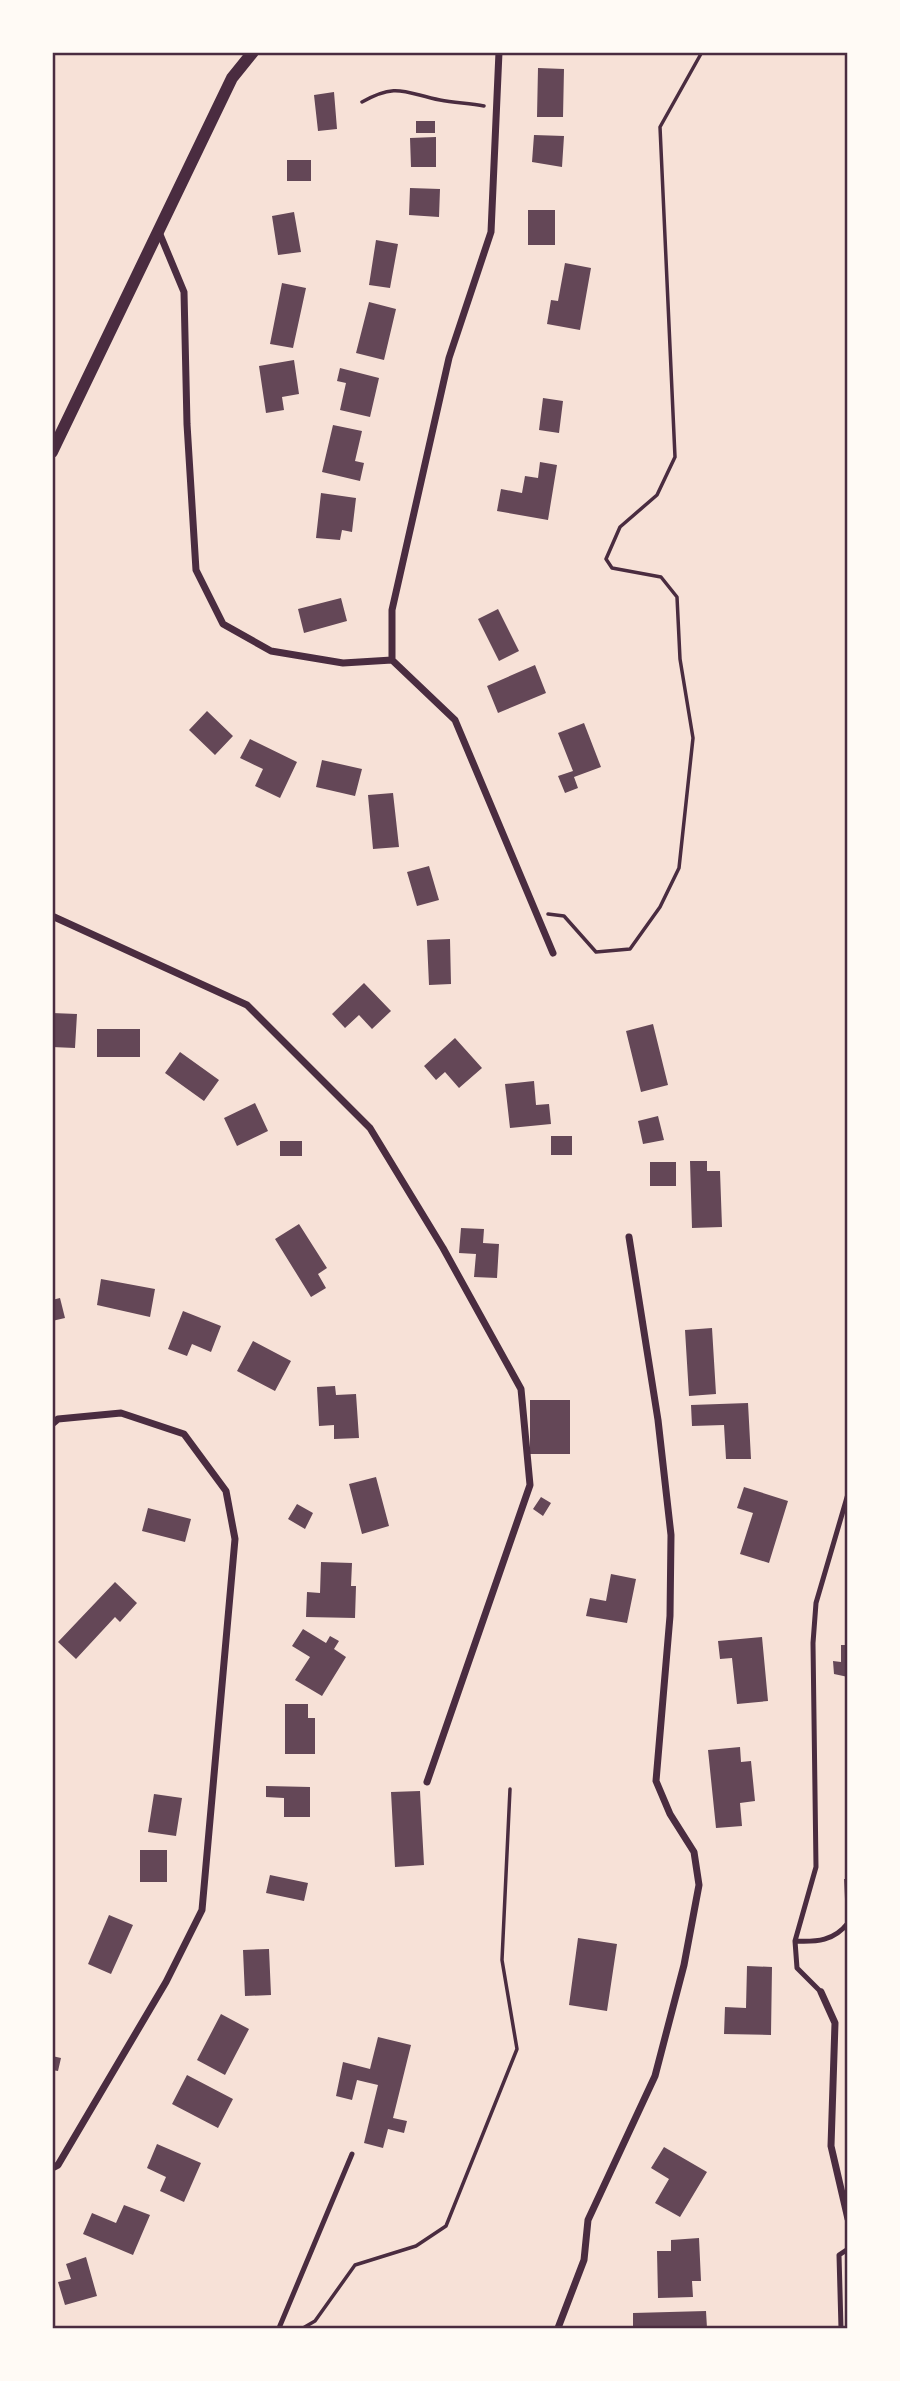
<svg xmlns="http://www.w3.org/2000/svg" width="900" height="2381" viewBox="0 0 900 2381" font-family="'PT Sans',sans-serif">
  <rect width="100%" height="100%" fill="#f7e1d7"/>
  <path fill="#644757" d="M538,68l26,1 -1,48h-26z
    M334,92l3,37 -19,2 -4,-36z
    M416,121h19v12h-19z
    M534,135l30,1 -2,31 -30,-5z
    M436,137v30h-25l-1,-29z
    M287,160h24v21h-24z
    M410,188l30,1 -1,28 -30,-2z
    M528,210h27v35h-27z
    M294,212l7,40 -23,3 -6,-39z
    M376,240l22,4 -8,44 -21,-3z
    M565,263l26,5 -11,62 -33,-6 4,-24 7,1z
    M282,283l24,5 -13,60 -23,-4z
    M369,302l27,7 -12,51 -28,-7z
    M294,360l5,34 -17,3 2,13 -18,3 -7,-47z
    M340,368l39,10 -9,39 -30,-7 6,-27 -9,-2z
    M543,398l20,3 -4,32 -20,-3z
    M333,425l29,6 -7,30 9,2 -4,18 -38,-9z
    M540,462l17,3 -9,55 -51,-9 4,-22 21,4 3,-17 13,2z
    M321,493l35,5 -4,34 -10,-2 -2,10 -24,-2z
    M341,598l6,23 -43,12 -6,-24z
    M498,609l21,42 -20,10 -21,-42z
    M535,665l11,28 -48,20 -11,-27z
    M207,711l26,25 -18,19 -26,-25z
    M584,723l17,44 -27,10 4,11 -13,5 -7,-17 15,-5 -15,-38z
    M250,739l47,23 -17,36 -25,-12 8,-17 -23,-11z
    M322,760l40,9 -7,27 -39,-9z
    M393,793l6,54 -26,2 -5,-54z
    M429,866l10,34 -22,6 -10,-34z
    M450,939l1,45 -22,1 -2,-45z
    M364,983l27,28 -19,18 -13,-14 -14,13 -13,-14z
    M52,1013l25,1 -2,34 -23,-1z
    M653,1024l15,61 -27,7 -15,-61z
    M97,1029h43v28h-43z
    M455,1038l27,30 -23,20 -14,-16 -9,8 -12,-14z
    M180,1052l39,28 -15,21 -39,-28z
    M534,1081l2,24 13,-1 2,20 -41,4 -5,-44z
    M255,1103l13,28 -31,15 -13,-28z
    M658,1116l6,24 -21,4 -5,-23z
    M551,1136h21v19h-21z
    M280,1141h22v15h-22z
    M690,1161h17v10h13l2,56 -30,1z
    M650,1162h26v24h-26z
    M299,1224l28,44 -9,6 8,14 -15,9 -36,-58z
    M461,1228l23,1 -1,14 16,1 -2,34 -23,-1 2,-23 -17,-1z
    M101,1279l54,10 -5,28 -53,-12z
    M60,1298l5,20 -13,3v-21z
    M183,1311l38,15 -10,26 -19,-8 -5,12 -19,-7z
    M712,1328l4,66 -27,2 -4,-66z
    M253,1341l38,20 -16,30 -38,-20z
    M335,1386l1,9 20,-1 3,44 -25,1v-14l-15,1 -2,-39z
    M530,1400h40v54h-40z
    M748,1403l3,56h-25l-2,-34 -32,1 -1,-21z
    M376,1477l13,49 -27,8 -13,-50z
    M744,1487l44,14 -19,62 -29,-9 13,-41 -16,-5z
    M541,1497l10,6 -8,13 -10,-7z
    M297,1504l16,9 -8,16 -17,-10z
    M148,1508l43,11 -6,23 -43,-11z
    M321,1562l31,1 -1,23h5l-1,32 -49,-1 1,-25 13,1z
    M611,1574l25,5 -9,44 -41,-7 4,-18 16,3z
    M115,1582l22,21 -17,19 -5,-5 -39,42 -18,-17z
    M303,1629l23,14 4,-7 9,5 -5,8 12,8 -24,39 -27,-16 15,-23 -18,-11z
    M762,1637l6,64 -31,3 -5,-46 -12,1 -2,-18z
    M841,1645h7v32l-14,-3 -1,-13 8,1z
    M285,1704h23v14h7v36h-30z
    M740,1747l1,15 10,-1 4,40 -15,2 2,23 -26,2 -8,-78z
    M266,1786l44,1v30h-26v-19l-18,-1z
    M420,1791l4,74 -29,2 -4,-75z
    M154,1794l28,4 -6,38 -28,-4z
    M140,1850h27v32h-27z
    M270,1875l38,8 -4,18 -38,-8z
    M844,1879h4v20h-3z
    M109,1915l24,10 -22,49 -23,-10z
    M578,1938l39,6 -10,67 -38,-6z
    M269,1949l2,46 -26,1 -2,-46z
    M747,1966l25,1 -1,68 -47,-1 1,-27 21,1z
    M221,2014l28,15 -24,46 -28,-15z
    M378,2037l33,8 -18,73 14,3 -3,12 -16,-4 -5,19 -19,-5 14,-58 -21,-5 -5,20 -16,-4 7,-34 27,7z
    M52,2056l9,2 -3,13 -6,-1z
    M187,2075l46,24 -15,29 -46,-24z
    M157,2144l44,19 -17,39 -24,-11 6,-14 -19,-9z
    M664,2147l43,25 -27,45 -25,-14 14,-24 -18,-11z
    M124,2205l26,10 -17,40 -50,-21 9,-21 24,10z
    M699,2238l2,43h-9l1,16 -35,1 -1,-47h14v-11z
    M86,2257l11,39 -32,9 -7,-23 13,-3 -5,-15z
    M706,2311l1,17h-74v-15z"/>
  <g fill="none" stroke-linecap="round" stroke-linejoin="round">
    <path stroke="#4a2c40" stroke-width="3.5" d="M362,102c35,-20 43,-9 78,-2 15,3 30,3 44,6
      M548,914l16,2 32,36 34,-3 30,-42 19,-39 14,-130 -13,-79 -3,-62 -16,-20 -49,-9 -6,-9 14,-32 37,-32 18,-38 -15,-330 42,-75
      M303,2328l12,-7 40,-56 61,-19 30,-20 71,-177 -15,-89 8,-171"/>
    <path stroke="#4a2c40" stroke-width="5" d="M795,1941c22,1 39,0 53,-18
      M821,1992l-24,-24 -2,-27 21,-74 -3,-224 3,-40 32,-109
      M279,2328l73,-174
      M841,2328l-2,-73 9,-6"/>
    <path stroke="#4a2c40" stroke-width="7" d="M499,52l-8,180 -42,126 -57,252v50l63,60 98,233
      M159,232l25,60 3,132 9,146 27,54 48,27 72,12 49,-3
      M52,916l195,89 123,123 73,120 78,141 9,96 -103,297
      M52,1424l6,-5 63,-6 63,21 42,57 9,48 -33,371 -36,72 -108,183 -6,3
      M821,1992l14,31 -4,123 17,73
      M558,2328l26,-68 4,-40 67,-144 29,-111 15,-80 -5,-33 -24,-38 -14,-33 14,-165 1,-81 -13,-115 -29,-183"/>
    <path stroke="#4a2c40" stroke-width="12" d="M52,452l180,-374 21,-26"/>
  </g>
  <rect width="900" height="2381" fill="none" stroke="#fffaf5" stroke-width="108"/>
  <rect x="54" y="54" width="792" height="2273" fill="none" stroke="#4a2c40" stroke-width="2.5"/>
</svg>
